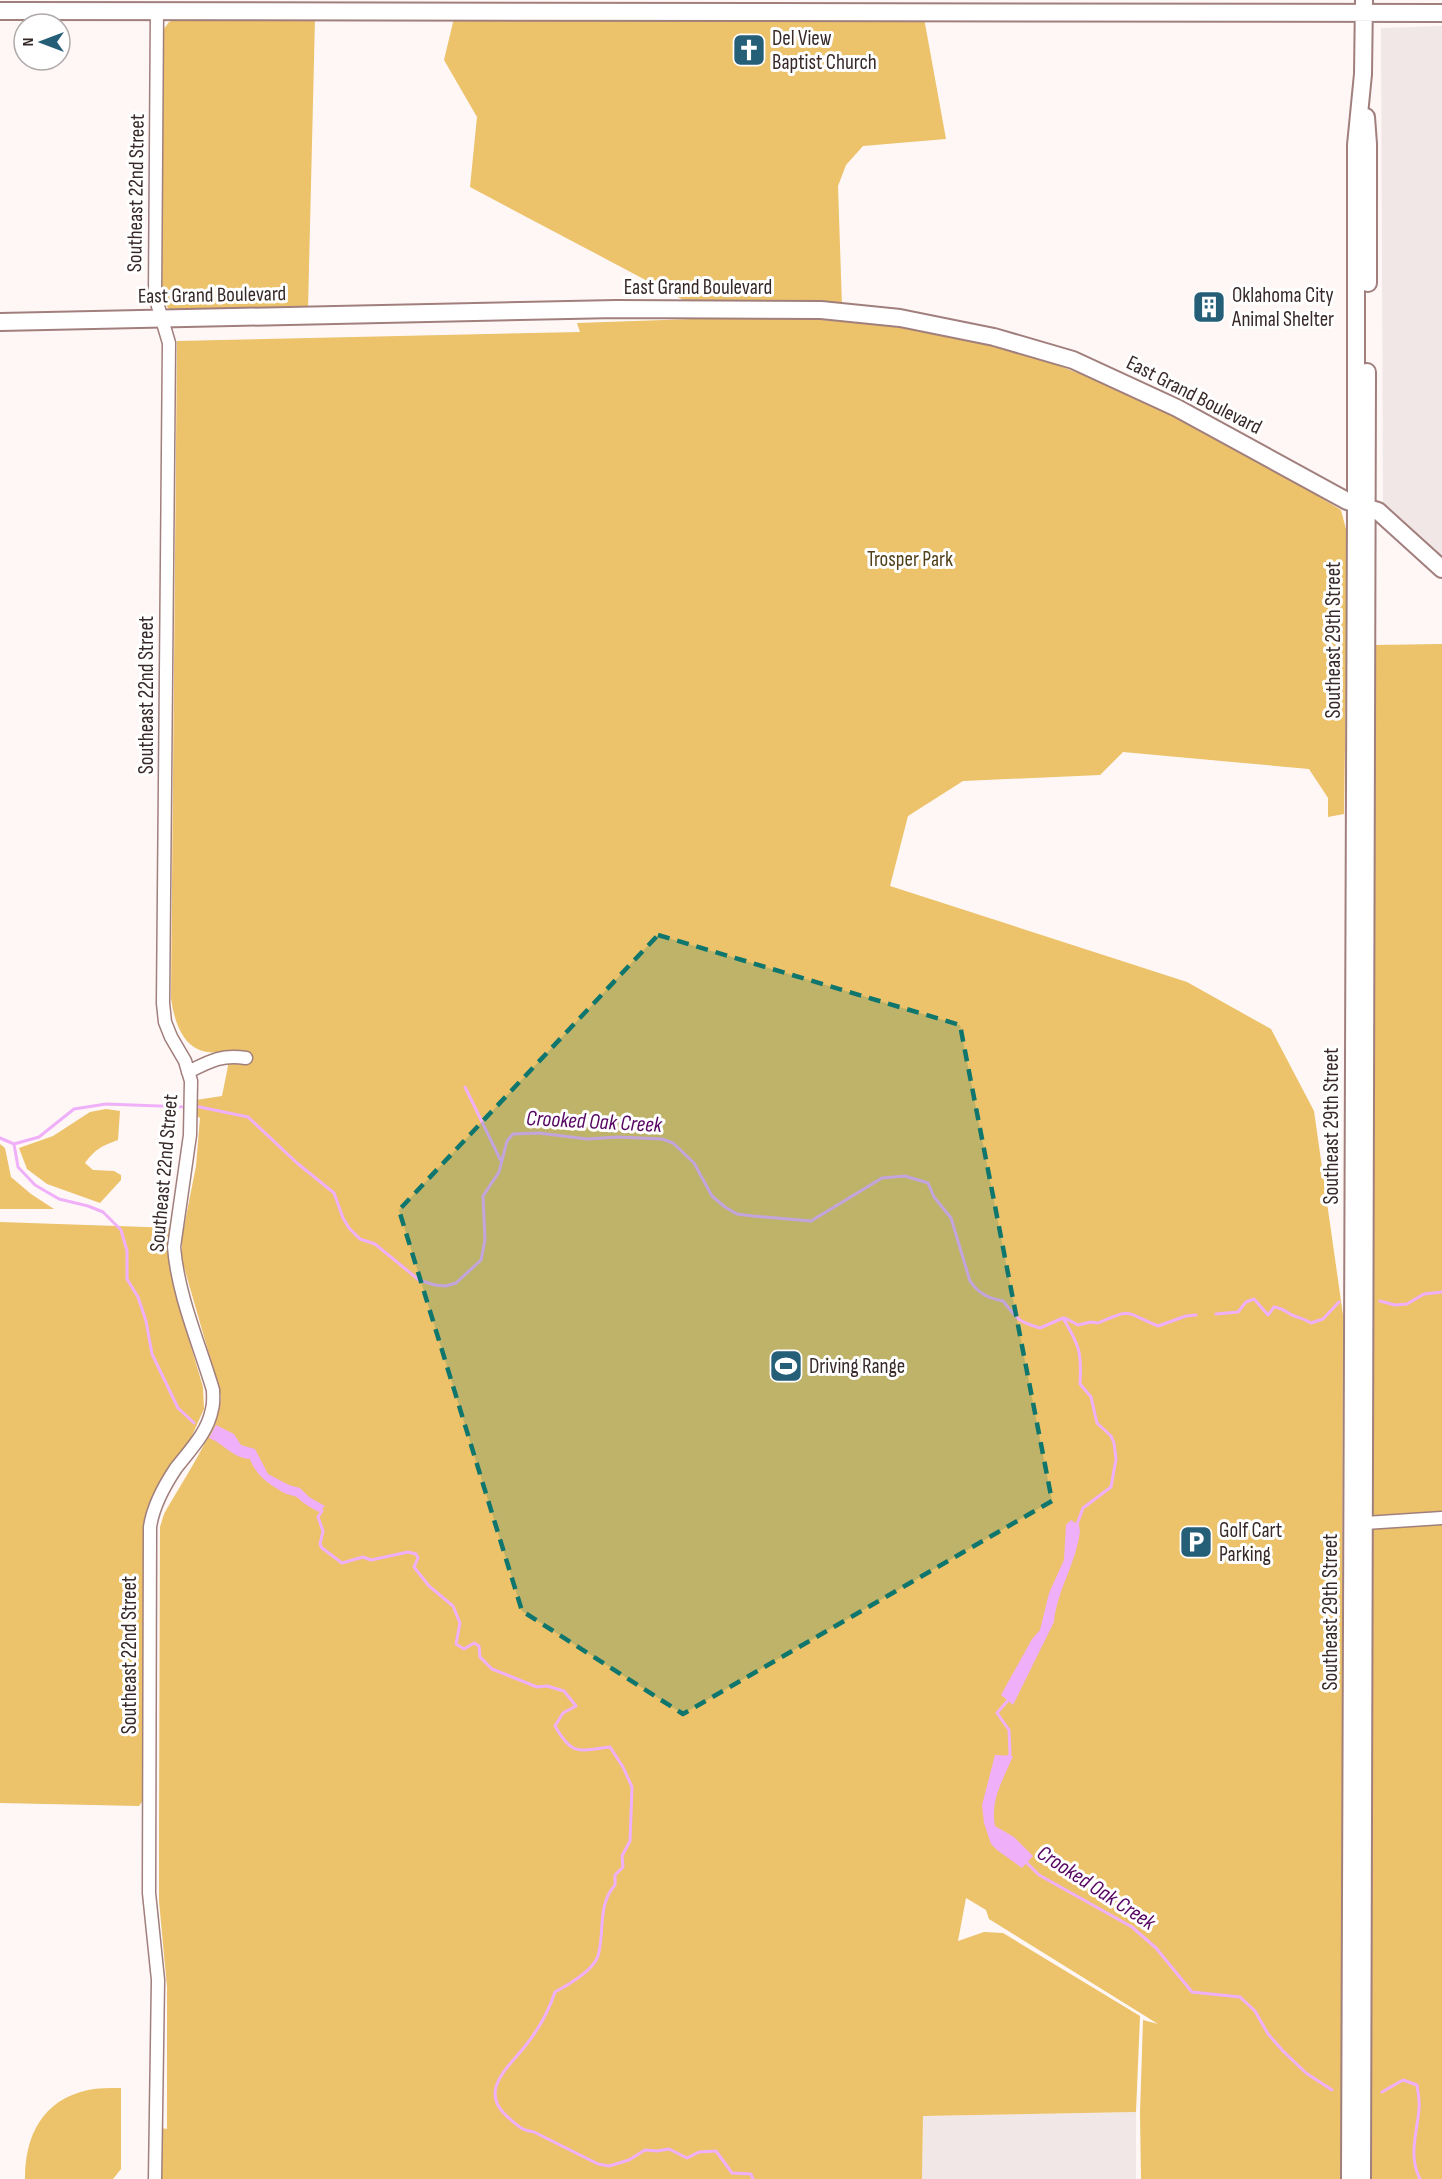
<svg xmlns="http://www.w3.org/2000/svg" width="1442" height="2179" viewBox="0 0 1442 2179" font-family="'Sofia Sans Condensed',sans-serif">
  <rect width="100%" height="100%" fill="#fff7f6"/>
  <path fill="#f1e7e6" d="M1442,26v532l-59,-54 -2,-476z
    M1136,2112v67h-214l1,-63z"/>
  <path fill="#ecc26a" d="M177,18h138l-7,292 -126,2 -12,-2 -8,-9 1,-271 6,-8z
    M454,18h470l22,121 -83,7 -17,19 -8,21 4,120 -153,-3 -219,-116 7,-70 -33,-57z
    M778,316l102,9 77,10 81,23 99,37 145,79 59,36 7,27 -4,277 -16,3v-19l-19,-29 -186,-17 -23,23 -137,6 -55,35 -18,70 297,96 84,47 43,82 29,204 -1,435 30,5 2,-1110 68,-1v1535h-301l-1,-66 3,-93 15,4 -169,-105 -3,-9 -20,-12 -8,43 26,-9 19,1 137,83 -4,96 -213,4 -1,63h-761v-51l6,1v-142l-8,-86v-73l1,-301 4,-13c17,-31 55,-85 57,-118l-39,-136v-23l14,-71 4,-48 -5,-3 1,-15 26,-4 6,-30 -2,-15c-5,1 -13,2 -19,1 -25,-4 -33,-32 -36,-54l6,-657 403,-9 -3,-9z
    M106,1109l14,2 -2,29c-15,5 -24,10 -33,23l8,7 21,1 7,4v5l-21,23 -53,-19 -20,-15 -8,-21 34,-12 37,-24z
    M0,1144l5,4 6,29 20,17 23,15h-54z
    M0,1222l175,6 -4,27 3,34 29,98 1,22 -13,29 -38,58 -7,19 -2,21v263l-5,7 -139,-3z
    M121,2088v81l-8,10h-88c0,-43 17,-79 63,-89 10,-2 22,-2 33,-2z"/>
  <path fill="#f0b0f9" d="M216,1425l18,9 7,11 14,4 13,25 21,11 11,3 9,9 16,9 -6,6c-8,-4 -15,-8 -21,-14 -4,-3 -9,-3 -14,-5 -15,-9 -28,-17 -34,-34 -17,-1 -26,-15 -41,-21z
    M1071,1520l8,5 1,6c-4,33 -23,59 -26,91l-41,83 -12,-10 31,-56 8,-9 9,-37 15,-33 2,-35z
    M995,1755l18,1c-10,24 -23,44 -18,70l19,11 19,19 -11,12 -25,-18 -6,-6 -7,-21 -2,-18z"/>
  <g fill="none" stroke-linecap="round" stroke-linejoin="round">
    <path stroke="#f0b0f9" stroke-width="3" d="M465,1087l36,74
      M195,1106l53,11 49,46 37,30 9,25 6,10 11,11 15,5 44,36 16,5 11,1 10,-3 25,-23 4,-20 -2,-44 16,-24 8,-31 6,-7 26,-1 48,6 31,-2 44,2 11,4 21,20 18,33 13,11 12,7 16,2 58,5 71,-43 23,-2 23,7 6,14 17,21 19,63c9,13 18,17 33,20 15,18 13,20 37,27l23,-10
      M0,1138l14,6 25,-7 35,-28 32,-5 80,3
      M14,1144l4,23 17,18 24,14 29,7 15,6 18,18 6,21v28l11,18 8,24 6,33 26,54 16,15
      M1380,1301l15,4 12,-1 17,-10 18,-2
      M1216,1314l22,-2 8,-10 8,-3 14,16 6,-8c8,1 11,4 18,8 7,3 13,4 19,8l12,-4 16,-17
      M1063,1318c16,27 19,34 17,66l11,13 6,26 14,13 3,7 2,16 -5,28 -28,21 -7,19
      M1065,1318l13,7 13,-3 7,1c36,-16 27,-10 60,3l28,-10 10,-1
      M320,1508l2,3 -4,6 5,14 -3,13 2,4 20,15 21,-6 8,3 37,-8 8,2 2,4 -4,9 15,19 24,20 7,17 -4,21 8,5 10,-6 5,3 1,11 12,12 45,18 10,-1 17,5 12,15 -13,7 -8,13c17,30 23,25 55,21l13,20 9,20 -2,54 -8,15 1,11 -8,8v10c-18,20 -10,47 -17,71 -5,15 -30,29 -43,36 -6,18 -17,38 -29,53 -18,23 -50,47 -16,74 8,7 13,12 24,13l64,32 11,2 20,-6 16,-10 12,1 12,-2 18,9 12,-6 17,-1 16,22 19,1 2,5
      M1007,1759l3,-5 -1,-24 -12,-17 13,-15
      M1025,1861l14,14 93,52 24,21 36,44 48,5 15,14 13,23 15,17 23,22 26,17
      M1382,2092l21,-12 14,5c1,8 3,16 2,24 -2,24 -11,47 1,70"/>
    <g stroke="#a17f7d" stroke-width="15">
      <path id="street" d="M188,1072c22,-11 34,-18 58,-14
        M1365,1523l77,-5
        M155,2179l3,-199 -9,-87 1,-366c3,-21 14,-41 26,-59 14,-18 32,-36 36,-59 2,-6 1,-13 1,-19 -14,-47 -35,-94 -39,-143l16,-112 1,-54 -6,-20 -14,-24 -6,-15 -2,-19 6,-660 -14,-47 2,-286"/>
    </g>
    <g stroke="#a17f7d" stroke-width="20">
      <path id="secondary" d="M0,11l1442,2
        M1366,117l2,27v139
        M0,322l616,-13 205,1 79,8 94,19 79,23 104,48 170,93 31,10 64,58
        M1350,2179l6,-1675v-359l7,-71 1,-74
        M1362,2179l5,-1807"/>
    </g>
    <use href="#street" stroke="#fff" stroke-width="12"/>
    <use href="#secondary" stroke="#fff" stroke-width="16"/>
  </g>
  <path fill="#0f766e" fill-opacity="0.2" stroke="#0f766e" stroke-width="4.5" stroke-dasharray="12 8" stroke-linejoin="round" d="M658,935l302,90 92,476 -369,213 -161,-103 -123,-401z"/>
  <defs>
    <g id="church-square" transform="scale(1.725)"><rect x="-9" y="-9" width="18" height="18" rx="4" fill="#245e77" stroke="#fff"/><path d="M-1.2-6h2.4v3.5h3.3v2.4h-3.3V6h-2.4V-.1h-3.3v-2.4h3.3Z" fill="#fff"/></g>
    <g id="building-square" transform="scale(1.725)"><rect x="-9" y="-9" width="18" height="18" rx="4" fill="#245e77" stroke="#fff"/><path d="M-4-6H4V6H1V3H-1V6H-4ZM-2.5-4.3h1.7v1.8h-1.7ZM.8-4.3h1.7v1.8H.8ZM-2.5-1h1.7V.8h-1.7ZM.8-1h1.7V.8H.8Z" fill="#fff"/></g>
    <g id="stadium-square" transform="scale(1.725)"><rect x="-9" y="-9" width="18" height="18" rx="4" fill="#245e77" stroke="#fff"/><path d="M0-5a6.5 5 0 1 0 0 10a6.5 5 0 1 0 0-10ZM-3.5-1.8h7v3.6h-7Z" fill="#fff"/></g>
    <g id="parking-square" transform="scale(1.725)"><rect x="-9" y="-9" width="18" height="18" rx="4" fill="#245e77" stroke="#fff"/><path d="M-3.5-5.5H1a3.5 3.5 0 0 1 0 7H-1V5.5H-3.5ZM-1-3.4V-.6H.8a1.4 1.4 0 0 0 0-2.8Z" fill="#fff"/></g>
  </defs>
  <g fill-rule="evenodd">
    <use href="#church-square" x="749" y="50"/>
    <use href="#building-square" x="1209" y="307"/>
    <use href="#stadium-square" x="786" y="1366"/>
    <use href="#parking-square" x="1196" y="1542"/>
  </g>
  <g text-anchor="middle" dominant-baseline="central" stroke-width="6" stroke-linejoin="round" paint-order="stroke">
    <g font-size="21" fill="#372928" stroke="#fff" text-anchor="start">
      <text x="772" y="38">Del View<tspan x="772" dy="24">Baptist Church</tspan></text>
      <text x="1232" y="295">Oklahoma City<tspan x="1232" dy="24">Animal Shelter</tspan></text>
      <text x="809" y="1366">Driving Range</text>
      <text x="1219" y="1530">Golf Cart<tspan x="1219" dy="24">Parking</tspan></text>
    </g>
    <g font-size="21" fill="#372928" stroke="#fff">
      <text transform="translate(136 193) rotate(-89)">Southeast 22nd Street</text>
      <text x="698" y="287">East Grand Boulevard</text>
      <text transform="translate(212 295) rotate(-1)">East Grand Boulevard</text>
      <text transform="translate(1194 395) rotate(27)">East Grand Boulevard</text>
      <text transform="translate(1333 640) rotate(-90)">Southeast 29th Street</text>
      <text transform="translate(146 695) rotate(-90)">Southeast 22nd Street</text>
      <text transform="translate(1331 1126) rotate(-90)">Southeast 29th Street</text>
      <text transform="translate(164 1173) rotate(-85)">Southeast 22nd Street</text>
      <text transform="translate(1330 1612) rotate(-90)">Southeast 29th Street</text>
      <text transform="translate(129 1655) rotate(-90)">Southeast 22nd Street</text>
    </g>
    <g font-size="21" fill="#503f18" stroke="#fff">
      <text x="910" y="559">Trosper Park</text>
    </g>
    <g font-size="22" font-style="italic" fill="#560561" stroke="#fff">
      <text transform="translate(594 1122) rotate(3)">Crooked Oak Creek</text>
      <text transform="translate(1096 1888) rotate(33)">Crooked Oak Creek</text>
    </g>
  </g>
  <g transform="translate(42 42) rotate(270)"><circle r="28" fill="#ffffff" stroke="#afa9a9" stroke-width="1.5"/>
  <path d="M0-4.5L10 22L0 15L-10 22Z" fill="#245e77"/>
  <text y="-9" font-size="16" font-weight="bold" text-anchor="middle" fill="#372928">N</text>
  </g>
</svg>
